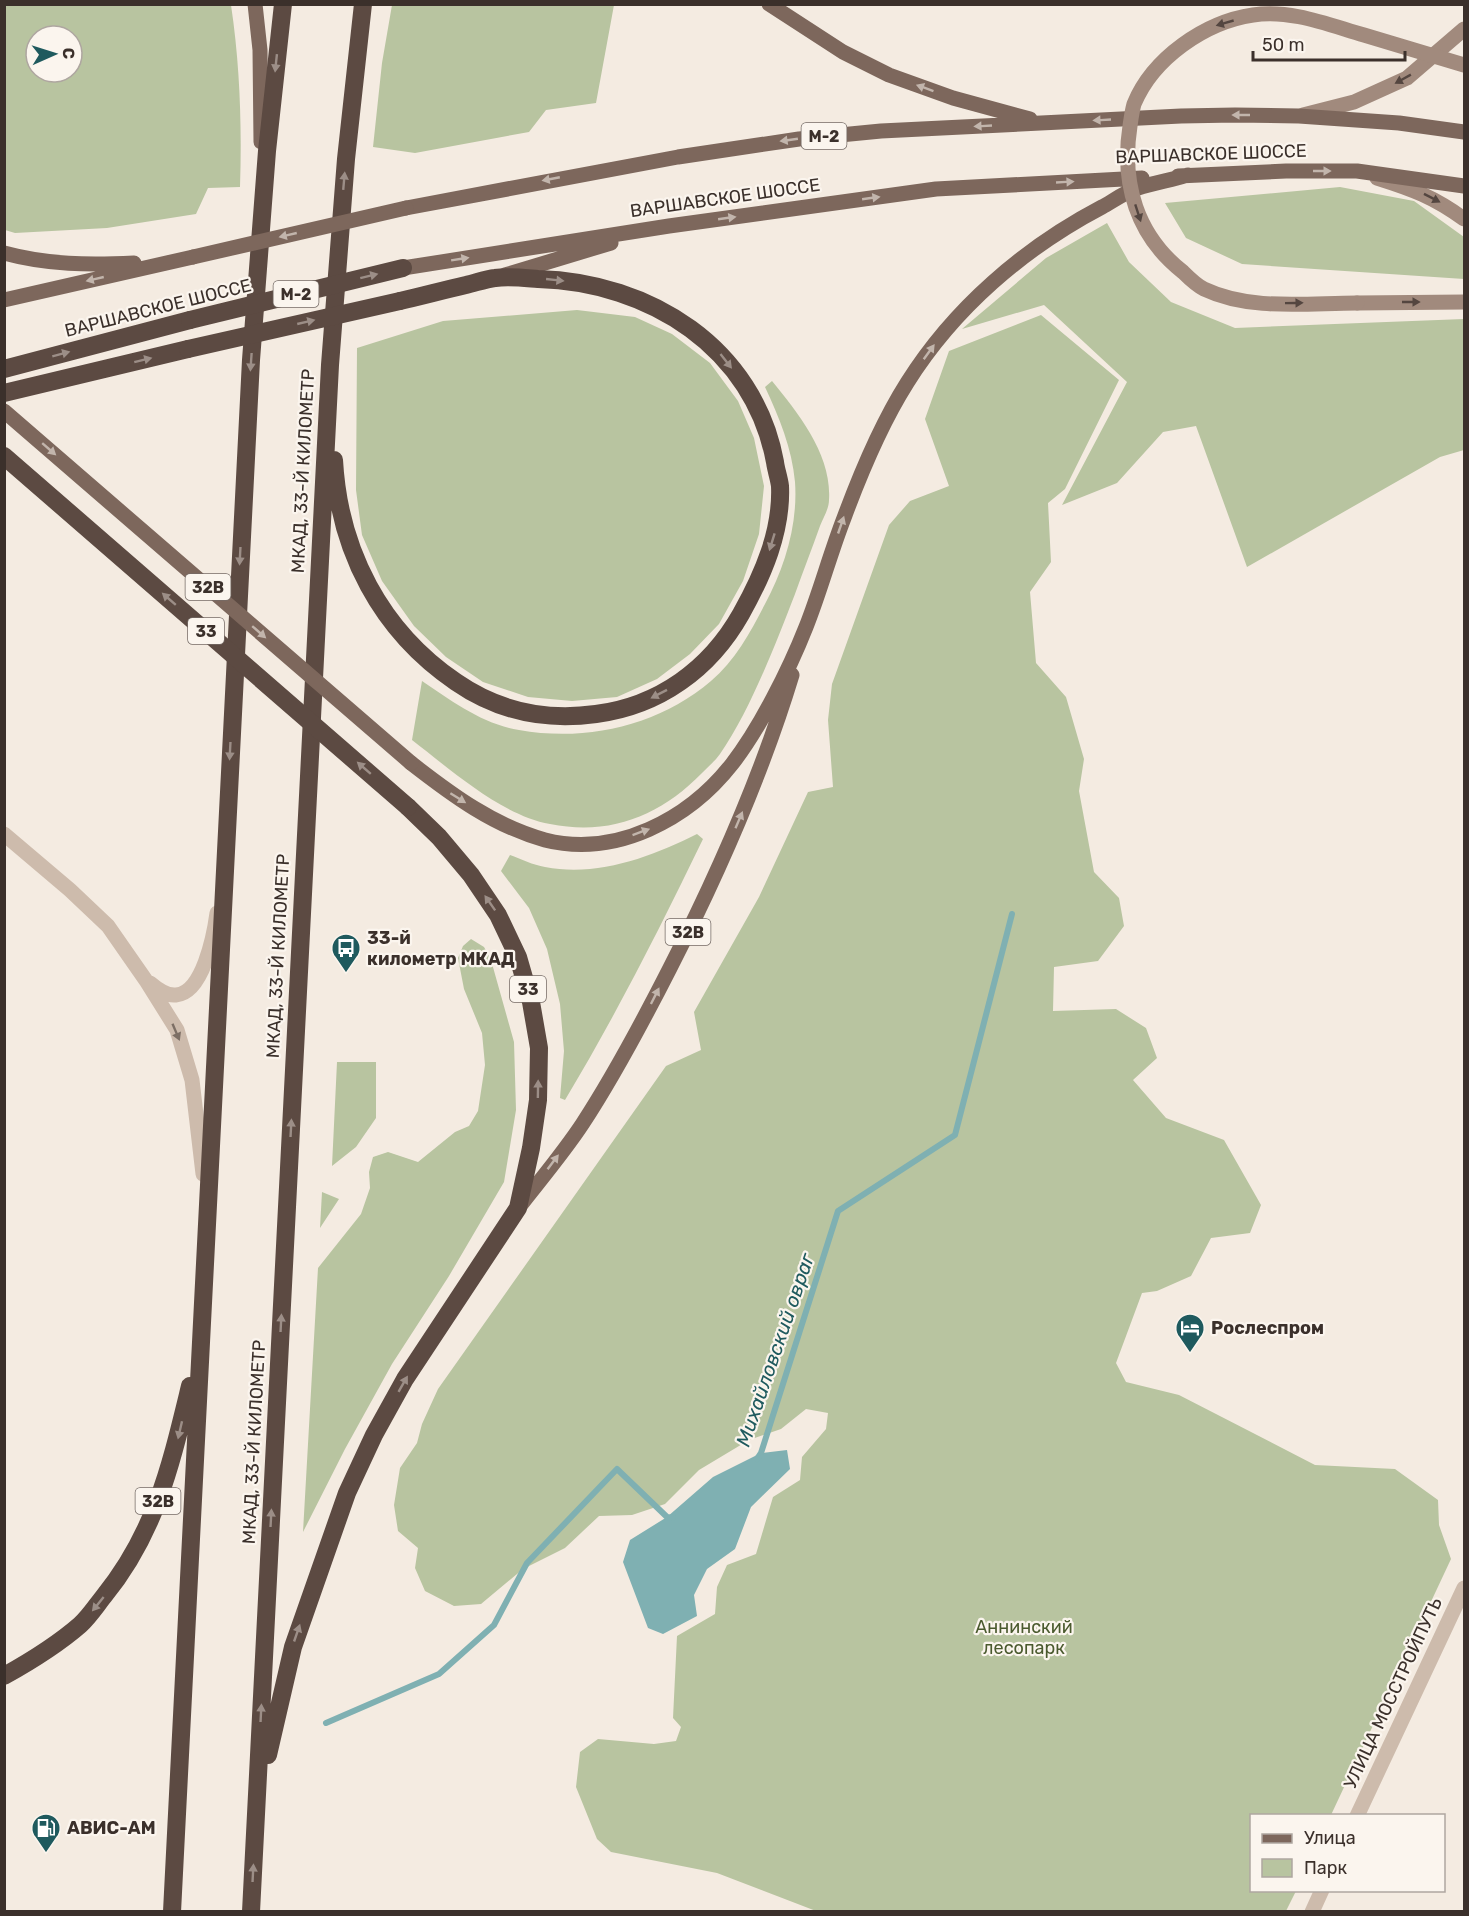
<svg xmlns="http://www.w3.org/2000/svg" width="1469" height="1916" viewBox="0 0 1469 1916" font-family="Rubik,sans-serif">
  <rect width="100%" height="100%" fill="#f4ebe1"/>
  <path fill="#b8c4a0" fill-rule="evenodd" d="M4,5h227c9,60 11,121 9,182l-32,1 -12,26 -89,14 -92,5 -10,-3zM36,36h36v36h-36z
    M392,5h222l-18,98 -50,7 -17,22 -114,21 -42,-6 9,-84z
    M1340,187l74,14 50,36v42l-222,-15 -56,-26 -21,-35z
    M1107,223l22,39 42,40 64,26 229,-9v131l-24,7 -193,110 -51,-141 -33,6 -46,51 -55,22 65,-123 -83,-77 -82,24 84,-71z
    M577,310l58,7 37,17 38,29 28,38 16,37 10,48 -5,48 -16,47 -24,43 -29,30 -33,25 -40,18 -45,4 -44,-4 -45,-15 -37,-25 -32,-31 -32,-45 -20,-46 -6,-45 1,-142 86,-27z
    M1041,315l78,65 -54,109 -17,14 3,59 -21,30 6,71 30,34 18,62 -5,32 15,81 25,26 5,28 -26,35 -44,6 -1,44 63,-2 30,19 11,30 -24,22 33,38 58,22 37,65 -11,28 -39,5 -20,38 -34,15 -15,2 -26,70 10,19 53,13 136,70 80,4 43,31 1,25 12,34 -120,256 -79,1v74l44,1 -10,20h-470l-99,-38 -106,-21 -14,-13 -21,-52 4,-35 18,-13 56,5 22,-3 5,-14 -8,-9 4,-82 38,-22 2,-27 10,-22 29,-11 17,-57 27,-17 2,-23 24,-28 2,-16 -22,-4 -25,20 -32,11 -50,30 -34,34 -33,11 -33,1 -34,32 -42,21 -42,35 -27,2 -29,-15 -10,-23 3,-20 -20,-17 -4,-26 6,-37 17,-25 5,-19 16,-35 228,-323 35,-16 -7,-38 65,-115 49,-105 25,-5 -5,-67 4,-36 57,-159 21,-24 39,-15 -24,-67 24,-68z
    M772,381c27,33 60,74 57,119 0,9 -6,18 -9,26 -8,23 -17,45 -25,68 -19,49 -45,117 -75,160 -5,7 -12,13 -18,19 -42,43 -92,63 -152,51 -49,-9 -99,-54 -138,-84l10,-59c30,20 60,43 97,49 67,12 139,-4 192,-49 24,-20 40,-50 54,-77 20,-37 33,-80 30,-122 -3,-34 -16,-65 -30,-95z
    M697,834l6,5c-43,89 -87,176 -138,261l-5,-2 4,-47 -4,-47 -13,-55 -18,-41 -28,-37 9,-16c11,4 23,10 35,12 53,10 106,-10 152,-33z
    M471,939l13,8 7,13 23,82 2,68 -12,72 -55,94 -57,88 -47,85 -42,83 15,-264 43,-54 9,-26 -1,-16 4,-15 15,-5 30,10 37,-30 14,-6 9,-15 7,-46 -3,-32 -18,-44 -6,-31 5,-12z
    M337,1062h39v56l-20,29 -24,19z
    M322,1192l17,7 -19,29z"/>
  <path fill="#7fb0b2" d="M787,1450l3,19 -39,38 -16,42 -28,20 -13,26 3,21 -34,18 -15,-6 -25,-66 7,-22 37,-23 46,-40 48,-24z"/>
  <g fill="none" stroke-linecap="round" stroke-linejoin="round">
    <path stroke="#7fb0b2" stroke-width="6" d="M757,1459l4,-6 77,-242 117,-76 57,-221
      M326,1723l113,-49 55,-49 33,-62 90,-94 50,48 6,1"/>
    <path stroke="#cdbbac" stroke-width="15" d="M4,834l66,56 38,36 39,56 30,48 15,50 11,94
      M150,983c7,6 16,13 26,12 27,-2 38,-60 41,-82
      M1357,1816l107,-228
      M1312,1912l10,-22"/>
    <path stroke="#a18a7d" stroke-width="15" d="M1303,115l51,-13 53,-24 57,-49
      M1377,178c35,11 57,19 87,41
      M1357,303l107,-1"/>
    <path stroke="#7d675c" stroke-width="15" d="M255,4l5,46 1,92
      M769,4l74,48 46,23 64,23 77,21
      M1178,176l108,-5h71l107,15
      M406,208l272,-51 121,-18 82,-8 300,-15 54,-1 64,1 100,7 65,9
      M4,253c44,12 85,12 130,10
      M403,268l266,-42 267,-37 206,-11
      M505,275l106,-32
      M4,300l189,-43
      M411,763c41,32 83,63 134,77 71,18 144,-21 187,-76 28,-36 57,-94 74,-137 14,-35 24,-73 38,-109 17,-46 37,-94 63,-135 47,-75 117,-135 195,-176 11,-6 23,-15 36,-19 16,-5 33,-8 50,-13
      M520,1206c21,-27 44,-54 63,-83 32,-49 60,-102 87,-155 48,-94 91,-191 122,-293"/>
    <path stroke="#5c4a42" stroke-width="18" d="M4,369l186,-49
      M4,393l184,-44
      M334,460c5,91 47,171 122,222 42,29 90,39 140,32 63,-8 114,-45 145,-100 22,-39 41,-83 39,-128 -1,-8 -4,-16 -5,-24 -21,-114 -125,-180 -237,-183 -13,-1 -29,-3 -43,-1 -9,1 -20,5 -29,7 -22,5 -44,11 -66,16
      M4,1676c27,-15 53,-31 76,-51 9,-8 16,-19 24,-29 52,-64 67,-132 86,-210
      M268,1755l25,-108 54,-154 27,-58 31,-56 113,-171 13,-60 7,-48 1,-52 -8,-46 -13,-45 -20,-42 -27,-40 -32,-38 -31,-30
      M172,1912l79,-1552 16,-209 16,-147
      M251,1912l79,-1547 16,-206 17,-155"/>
    <path stroke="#a18a7d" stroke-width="15" d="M1357,303c-50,0 -107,8 -153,-14 -8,-4 -15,-11 -21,-17 -46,-36 -62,-88 -53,-146 1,-7 2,-15 4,-22 19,-46 71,-82 119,-89 37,-6 76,10 111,20 34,10 67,20 100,30"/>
    <path stroke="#7d675c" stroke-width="15" d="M193,257l213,-49
      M4,411l407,352"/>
    <path stroke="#5c4a42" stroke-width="18" d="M190,320l213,-52
      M188,349l212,-48
      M4,456l404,351"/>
  </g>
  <defs><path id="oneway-solid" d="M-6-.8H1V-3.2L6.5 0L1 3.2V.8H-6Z" transform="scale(1.5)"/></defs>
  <g fill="#544640">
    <use href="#oneway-solid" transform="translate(1225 23) rotate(164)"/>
    <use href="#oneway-solid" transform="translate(1403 79) rotate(151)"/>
    <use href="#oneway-solid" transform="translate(1432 198) rotate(27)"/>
    <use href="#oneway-solid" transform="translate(1138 213) rotate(72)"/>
    <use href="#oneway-solid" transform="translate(1411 302)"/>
    <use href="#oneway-solid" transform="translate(1294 303) rotate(-1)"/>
  </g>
  <g fill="#9c8e87">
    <use href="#oneway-solid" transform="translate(276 63) rotate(96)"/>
    <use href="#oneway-solid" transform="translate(344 181) rotate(-85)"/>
    <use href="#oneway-solid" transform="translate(369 276) rotate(-14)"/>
    <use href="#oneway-solid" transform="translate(555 280) rotate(6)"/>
    <use href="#oneway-solid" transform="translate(306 322) rotate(-13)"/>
    <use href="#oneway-solid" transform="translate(61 354) rotate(-15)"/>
    <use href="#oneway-solid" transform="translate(143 360) rotate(-14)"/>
    <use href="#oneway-solid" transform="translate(726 361) rotate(52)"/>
    <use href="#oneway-solid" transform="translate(251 362) rotate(94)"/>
    <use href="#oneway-solid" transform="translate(772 542) rotate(107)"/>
    <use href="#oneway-solid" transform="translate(240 556) rotate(93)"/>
    <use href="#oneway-solid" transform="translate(169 599) rotate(-139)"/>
    <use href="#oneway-solid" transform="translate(659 694) rotate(153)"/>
    <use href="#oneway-solid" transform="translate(230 751) rotate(93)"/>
    <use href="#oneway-solid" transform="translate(364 768) rotate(-139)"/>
    <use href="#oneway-solid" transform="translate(490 903) rotate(-125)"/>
    <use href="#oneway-solid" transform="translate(538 1089) rotate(-89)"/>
    <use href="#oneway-solid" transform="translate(291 1128) rotate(-87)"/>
    <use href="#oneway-solid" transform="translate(281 1323) rotate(-87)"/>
    <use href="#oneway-solid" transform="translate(403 1384) rotate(-60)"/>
    <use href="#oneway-solid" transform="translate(180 1430) rotate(103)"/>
    <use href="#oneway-solid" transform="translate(271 1518) rotate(-87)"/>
    <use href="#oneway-solid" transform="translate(98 1604) rotate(129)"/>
    <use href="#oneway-solid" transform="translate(297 1633) rotate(-71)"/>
    <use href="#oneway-solid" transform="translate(261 1713) rotate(-87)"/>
    <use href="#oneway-solid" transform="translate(253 1873) rotate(-87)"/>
  </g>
  <g fill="#c2b5ac">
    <use href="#oneway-solid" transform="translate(925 88) rotate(-160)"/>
    <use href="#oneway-solid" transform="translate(1241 115) rotate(-180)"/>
    <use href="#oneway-solid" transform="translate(1102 120) rotate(177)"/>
    <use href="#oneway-solid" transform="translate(983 126) rotate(177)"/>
    <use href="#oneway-solid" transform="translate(789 140) rotate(172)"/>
    <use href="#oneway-solid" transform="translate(1322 171)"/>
    <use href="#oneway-solid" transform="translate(551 179) rotate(169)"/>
    <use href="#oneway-solid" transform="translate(1065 182) rotate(-3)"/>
    <use href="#oneway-solid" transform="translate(871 198) rotate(-8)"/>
    <use href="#oneway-solid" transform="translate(727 218) rotate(-8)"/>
    <use href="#oneway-solid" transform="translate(288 235) rotate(167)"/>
    <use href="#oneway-solid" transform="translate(460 259) rotate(-9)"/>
    <use href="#oneway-solid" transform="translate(95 279) rotate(167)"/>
    <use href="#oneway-solid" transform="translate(929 352) rotate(-54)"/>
    <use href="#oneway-solid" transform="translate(49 449) rotate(41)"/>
    <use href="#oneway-solid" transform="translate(841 525) rotate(-71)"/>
    <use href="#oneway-solid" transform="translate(259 632) rotate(41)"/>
    <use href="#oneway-solid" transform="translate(458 798) rotate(32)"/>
    <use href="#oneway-solid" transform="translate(739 820) rotate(-67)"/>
    <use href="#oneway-solid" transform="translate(641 832) rotate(-20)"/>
    <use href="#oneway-solid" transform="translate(655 996) rotate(-63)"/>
    <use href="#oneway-solid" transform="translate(553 1162) rotate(-53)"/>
  </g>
  <use fill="#7d6f65" href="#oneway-solid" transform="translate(176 1032) rotate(67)"/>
  <defs>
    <g id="bus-pin" transform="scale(1.5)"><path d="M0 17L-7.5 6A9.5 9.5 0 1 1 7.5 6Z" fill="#1f5a5e" stroke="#fbf5ee"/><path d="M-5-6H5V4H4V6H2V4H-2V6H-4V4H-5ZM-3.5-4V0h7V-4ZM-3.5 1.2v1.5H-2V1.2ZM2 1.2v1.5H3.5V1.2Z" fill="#fff"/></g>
    <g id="hotel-pin" transform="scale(1.5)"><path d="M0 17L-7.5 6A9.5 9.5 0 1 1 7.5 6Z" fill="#1f5a5e" stroke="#fbf5ee"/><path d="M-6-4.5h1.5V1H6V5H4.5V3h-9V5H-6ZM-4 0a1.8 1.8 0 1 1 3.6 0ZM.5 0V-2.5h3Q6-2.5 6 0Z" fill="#fff"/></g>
    <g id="fuel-pin" transform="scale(1.5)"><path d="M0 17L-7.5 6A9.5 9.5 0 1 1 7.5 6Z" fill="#1f5a5e" stroke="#fbf5ee"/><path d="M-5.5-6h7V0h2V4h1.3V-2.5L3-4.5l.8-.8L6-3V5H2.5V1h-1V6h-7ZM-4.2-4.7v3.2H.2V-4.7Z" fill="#fff"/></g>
  </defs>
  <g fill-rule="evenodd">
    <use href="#bus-pin" x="346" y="948"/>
    <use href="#hotel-pin" x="1190" y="1328"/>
    <use href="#fuel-pin" x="46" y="1828"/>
  </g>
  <g text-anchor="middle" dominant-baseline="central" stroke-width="4.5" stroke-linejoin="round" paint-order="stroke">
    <g fill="#fbf5ee" stroke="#756b66" stroke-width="1.5">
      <rect x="801.5" y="123" width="45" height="26" rx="4.5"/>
      <rect x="273.5" y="281" width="45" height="26" rx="4.5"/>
      <rect x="185.5" y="574" width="45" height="26" rx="4.5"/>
      <rect x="188" y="618" width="36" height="26" rx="4.5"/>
      <rect x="665.5" y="919" width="45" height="26" rx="4.5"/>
      <rect x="510" y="976" width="36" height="26" rx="4.5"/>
      <rect x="135.5" y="1488" width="45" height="26" rx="4.5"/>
    </g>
    <g font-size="16" font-weight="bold" fill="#3b302b">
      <text x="824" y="136">М-2</text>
      <text x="296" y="294">М-2</text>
      <text x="208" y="587">32B</text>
      <text x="206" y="631">33</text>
      <text x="688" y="932">32B</text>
      <text x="528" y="989">33</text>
      <text x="158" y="1501">32B</text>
    </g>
    <g font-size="18" fill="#3b302b" stroke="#fbf5ee">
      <text transform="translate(1211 154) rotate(-2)">ВАРШАВСКОЕ ШОССЕ</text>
      <text transform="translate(725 198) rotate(-8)">ВАРШАВСКОЕ ШОССЕ</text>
      <text transform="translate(158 308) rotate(-14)">ВАРШАВСКОЕ ШОССЕ</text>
      <text transform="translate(303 471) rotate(-87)">МКАД, 33-Й КИЛОМЕТР</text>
      <text transform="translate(278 956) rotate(-87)">МКАД, 33-Й КИЛОМЕТР</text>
      <text transform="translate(254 1442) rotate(-87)">МКАД, 33-Й КИЛОМЕТР</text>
      <text transform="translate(1393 1693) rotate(-65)">УЛИЦА МОССТРОЙПУТЬ</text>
    </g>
    <g font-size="18" font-weight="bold" fill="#3b302b" stroke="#fbf5ee" text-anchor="start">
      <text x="367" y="938">33-й<tspan x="367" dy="21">километр МКАД</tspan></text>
      <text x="1211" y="1328">Рослеспром</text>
      <text x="67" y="1828">АВИС-АМ</text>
    </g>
    <g font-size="18" fill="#4a5a2e" stroke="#fbf5ee">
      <text x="1024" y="1627">Аннинский<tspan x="1024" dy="21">лесопарк</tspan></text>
    </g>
    <g font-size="20" font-style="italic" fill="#1f5a5e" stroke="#fbf5ee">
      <text transform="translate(775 1350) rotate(-71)">Михайловский овраг</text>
    </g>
  </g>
  <rect width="1469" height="1916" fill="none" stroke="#3b302b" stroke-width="12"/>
  <rect x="1250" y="1814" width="195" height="78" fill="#fbf5ee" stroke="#aea6a0" stroke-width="1.5"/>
  <rect x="1262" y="1834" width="30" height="9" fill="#7d675c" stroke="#aea6a0" stroke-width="1.5"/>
  <text x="1304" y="1844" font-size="18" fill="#3b302b">Улица</text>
  <rect x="1262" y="1859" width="30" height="18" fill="#b8c4a0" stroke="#aea6a0" stroke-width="1.5"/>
  <text x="1304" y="1874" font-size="18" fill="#3b302b">Парк</text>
  <g transform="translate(54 54) rotate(87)"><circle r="28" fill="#fbf5ee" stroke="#aea6a0" stroke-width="1.5"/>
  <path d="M0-4.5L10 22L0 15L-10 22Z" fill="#1f5a5e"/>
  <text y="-9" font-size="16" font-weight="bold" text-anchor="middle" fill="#3b302b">С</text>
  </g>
  <path d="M1253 51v9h152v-9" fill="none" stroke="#3b302b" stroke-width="3"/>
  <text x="1262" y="51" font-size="18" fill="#3b302b" stroke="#fbf5ee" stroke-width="4.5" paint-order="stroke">50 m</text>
</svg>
